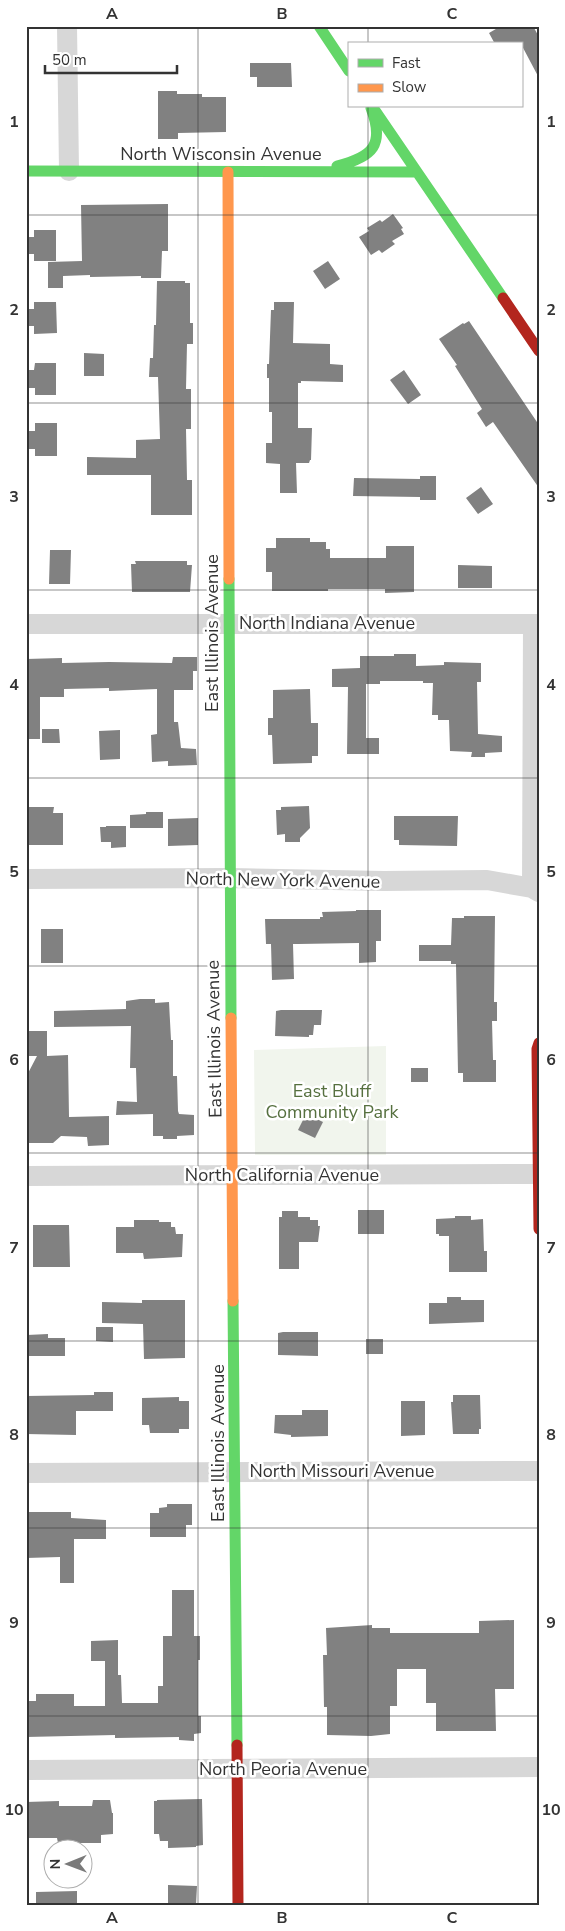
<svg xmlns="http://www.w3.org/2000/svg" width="565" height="1931" viewBox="0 0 565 1931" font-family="'Nunito Sans',sans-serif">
  <rect width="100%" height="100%" fill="#fff"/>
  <path fill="#f1f5ed" d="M386,1046v109h-131l-1,-105z"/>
  <path fill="#818181" d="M501,26h32l6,11v41l-18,-34h-26l-6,-11z
    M250,63h41l1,24h-35v-10h-7z
    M158,91h19v3h25v3h24v35l-48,1v6h-20z
    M168,204v47h-6l-1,27h-20v-2l-51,1v-2l-27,1v12h-15v-26l34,-1 -1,-56z
    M393,214l10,14 -2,1 3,5 -12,7 3,3 -13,9 -3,-3 -8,5 -12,-18 10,-6 -2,-3 13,-8 2,2z
    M34,230h22v31h-22v-7h-7v-17h7z
    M328,261l12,18 -15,10 -12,-18z
    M157,281h28v2h5v40h3v21h-6l-1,45h5v40h-5l1,51h5v35h-41v-40h-64v-18l49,1v-18l24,-1 -2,-62h-9l1,-19h3l1,-33h2z
    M34,302h22l1,31 -23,1v-8h-6v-17h6z
    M274,302h20l-1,41 37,1v20l13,1v17l-42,-1v2h-3v45h14l-1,32h-1l-1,3h-13l1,30h-17v-29l-14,-1v-20h6v-31h-3v-34h-2v-14h2l2,-54h3z
    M469,321l70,104v63l-46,-66 -7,5 -9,-14 5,-4 -27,-43 2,-1 -18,-26 24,-16 1,1z
    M84,353l20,1v22h-20z
    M35,363h21v32h-21v-7h-7v-18h6z
    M404,370l17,25 -13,9 -18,-24z
    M35,423h22v33h-22v-7h-6v-18h6z
    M420,476h16v24h-16v-3l-67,-1 1,-18 66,1z
    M481,487l12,17 -15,10 -12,-16z
    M276,538h34v4h16v7h4v9h56v-12h28v46l-29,1v-4h-57v2h-56v-19h-6v-24h10z
    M50,550h21l-1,34h-21z
    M135,561h52v4h5l-2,27h-58l-1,-28h5z
    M458,565l34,1v22h-34z
    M394,654h22v12l28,-1v-3l37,1v19h-4l1,52 24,2v16l-17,1v4h-14l1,-5 -22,-1 -1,-31h-11v-5h-6l1,-32h-10v-2h-43v3h-14v54h13v16h-32l1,-67h-16v-18l28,-1v-12h34z
    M173,657h24v14h-4v19h-19v32h4l3,26 15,1 1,16 -29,1v-5l-16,1 -1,-27 6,-1v-45l-48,2v-3l-45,1v8h-24v42h-14v-80l36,-1v5l47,-1 63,1z
    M310,689l1,34h7v33h-6v7l-39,1 -1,-29h-4v-17h5v-28z
    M42,729h17l1,14h-18z
    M120,730v29l-20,1 -1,-29z
    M309,806l1,22 -10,10v4h-15v-8l-8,1 -1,-25h5v-3z
    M26,807h28l-1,6h10v32h-37z
    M146,812h17v16h-33v-13l16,-1z
    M394,816h64l-1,30 -58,-1v-5h-5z
    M198,818v27l-30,1v-27z
    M106,826h20v21l-15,1v-6h-10l-1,-15h6z
    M356,910h25v31h-5v21l-17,1v-20l-61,1h-5l1,35 -22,1 -1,-36h-5l-1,-25h55v-2h3l-1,-5 34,-1z
    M464,916h31l-1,86h3v19h-5l1,39h3v22h-33v-9h-5l-2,-109h-5v-3h-32v-16h32l1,-27h12z
    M41,929h22v34h-22z
    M140,999h15v4l14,-1 2,38h2v36h4l1,35 1,3 15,1v20l-17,1v3h-14v-3h-10v-22l-37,1 1,-14 20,1 -1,-34h-6l1,-42 -77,1v-16l72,-2v-8z
    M281,1010h41l-1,15h-7l-1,10h-4v2l-34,-1 1,-25z
    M27,1031h20v25l21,-1 1,62 40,-1v29l-21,1 -1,-9 -26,-1 -8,7h-26l-1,-66 11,-21h-9z
    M411,1068h17v14h-17z
    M306,1114l17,8 -8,16 -17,-8z
    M358,1210h26v24h-26z
    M282,1211h16v6h12v3h8v6h2l-2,16h-19v27h-20v-52h3z
    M455,1216h16v4l12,-1 1,32h3v21h-38v-36h-10v-2h-3v-15l19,-1z
    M134,1220h25v2h12v5h4l1,7h7l-1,23 -38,2 -1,-6h-27v-26h18z
    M33,1225h36l1,42h-37z
    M447,1297h14v3h23v22l-55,2v-21h18z
    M142,1300h43v58l-41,1 -1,-35 -41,-1v-21l40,1z
    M96,1327h17v15l-17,-1z
    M283,1332h35v24l-40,-1v-22z
    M48,1334v4h17v18h-37l-1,-21z
    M366,1339h17v15h-17z
    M94,1392h19v19h-37v24l-50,-1v-38l68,-1z
    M453,1395h27l1,34h-2v5h-26l-2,-32h2z
    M179,1397v4h10v28h-10v4h-29l-1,-8h-7v-27z
    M401,1401h24v34l-24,1z
    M302,1410h26v26l-37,1v-2l-17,-2 1,-18h27z
    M167,1504h25v21h-6v12h-36v-24h9v-5l8,-1z
    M26,1512h45v6l35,2v19h-32v44h-14v-26l-34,1z
    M172,1590h22v46h6v24h-2v56h3v17l-7,1v7l-15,-1v-3l-64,1v-3l-89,2v-36h10v-7h38v12h31v-45h-14v-20l27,-1v35h3l1,28h36v-17h5v-50h9z
    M514,1620v69h-19l1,42h-60v-28h-10v-34h-29v37h-7v28l-19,2 -44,-1v-28h-3l-1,-52h4l-1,-27 46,-3v3h18v5h89v-12z
    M202,1799l1,46 -7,1v1l-28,1v-7h-8l-1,-7h-5v-33h3v-1z
    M93,1800h17l2,13h1v21l-12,1v8h-43l-1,-5h-31v-36l33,-1v5h33z
    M168,1885l29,1 -1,19h-28z
    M77,1891v14h-41v-13z"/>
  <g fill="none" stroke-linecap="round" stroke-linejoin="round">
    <path stroke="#d7d7d7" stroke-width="20" d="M67,26l2,145
      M26,624h513
      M26,879l204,-1 154,3 103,-1 45,8 7,4
      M532,888l1,-264
      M26,1176l512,-2
      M26,1473l513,-2
      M26,1770l513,-3"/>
    <path stroke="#63d668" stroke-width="11" d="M319,26l30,45
      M372,106l131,192
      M337,166c36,-9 48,-21 34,-58
      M26,171l390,1
      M229,579l2,439
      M233,1301l4,444"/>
    <path stroke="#ff974d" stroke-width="11" d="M228,172l1,407
      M231,1018l2,283"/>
    <path stroke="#b3261e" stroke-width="11" d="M503,298l36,53
      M539,1043l-2,6 2,180
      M237,1745l1,160"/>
  </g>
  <path fill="none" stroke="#333" stroke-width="1" stroke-opacity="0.55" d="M198,26v1879M368,26v18M368,106v1799M26,215h513M26,403h513M26,590h513M26,778h513M26,966h513M26,1153h513M26,1341h513M26,1528h513M26,1716h513"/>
  <g text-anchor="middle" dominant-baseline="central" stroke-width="5" stroke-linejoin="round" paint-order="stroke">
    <g font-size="18" fill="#333" stroke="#fff">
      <text x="221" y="154">North Wisconsin Avenue</text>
      <text x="327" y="623">North Indiana Avenue</text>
      <text transform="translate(212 633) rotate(-90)">East Illinois Avenue</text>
      <text transform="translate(283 880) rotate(1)">North New York Avenue</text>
      <text transform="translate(214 1039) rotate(-91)">East Illinois Avenue</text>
      <text x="282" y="1175">North California Avenue</text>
      <text transform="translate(218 1443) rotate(-90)">East Illinois Avenue</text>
      <text x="342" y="1471">North Missouri Avenue</text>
      <text x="283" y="1769">North Peoria Avenue</text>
    </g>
    <g font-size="18" fill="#56703f" stroke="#fff">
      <text x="332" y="1091">East Bluff<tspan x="332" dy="21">Community Park</tspan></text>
    </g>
  </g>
  <rect width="565" height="1931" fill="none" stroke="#ffffff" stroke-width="55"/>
  <rect x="348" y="42" width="175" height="65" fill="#ffffff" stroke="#adadad"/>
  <rect x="358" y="59" width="25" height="8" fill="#63d668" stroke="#adadad"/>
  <text x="392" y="68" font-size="15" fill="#333333">Fast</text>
  <rect x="358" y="84" width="25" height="8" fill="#ff974d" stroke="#adadad"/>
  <text x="392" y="92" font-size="15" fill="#333333">Slow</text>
  <g transform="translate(68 1864) rotate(269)"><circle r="24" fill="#ffffff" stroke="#adadad"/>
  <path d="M0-4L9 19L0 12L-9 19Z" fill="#7a7a7a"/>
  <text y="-8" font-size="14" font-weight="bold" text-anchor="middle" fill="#333333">N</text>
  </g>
  <path d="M45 65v8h132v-8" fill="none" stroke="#333333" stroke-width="2.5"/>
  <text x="52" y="65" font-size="15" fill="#333333" stroke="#ffffff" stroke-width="4" paint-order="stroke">50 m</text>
  <rect x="28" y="28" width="510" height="1876" fill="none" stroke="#333" stroke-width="2"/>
  <g font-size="16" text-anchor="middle" font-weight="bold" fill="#333">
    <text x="112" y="19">A</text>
    <text x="282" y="19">B</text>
    <text x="452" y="19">C</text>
    <text x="14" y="127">1</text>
    <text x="551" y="127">1</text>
    <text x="14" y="315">2</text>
    <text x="551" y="315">2</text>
    <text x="14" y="502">3</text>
    <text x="551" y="502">3</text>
    <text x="14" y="690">4</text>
    <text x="551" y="690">4</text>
    <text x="14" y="877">5</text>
    <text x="551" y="877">5</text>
    <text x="14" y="1065">6</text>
    <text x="551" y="1065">6</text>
    <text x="14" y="1253">7</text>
    <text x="551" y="1253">7</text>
    <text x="14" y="1440">8</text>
    <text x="551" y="1440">8</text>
    <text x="14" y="1628">9</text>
    <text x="551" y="1628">9</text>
    <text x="14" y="1815">10</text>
    <text x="551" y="1815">10</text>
    <text x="112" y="1923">A</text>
    <text x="282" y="1923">B</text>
    <text x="452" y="1923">C</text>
  </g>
</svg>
